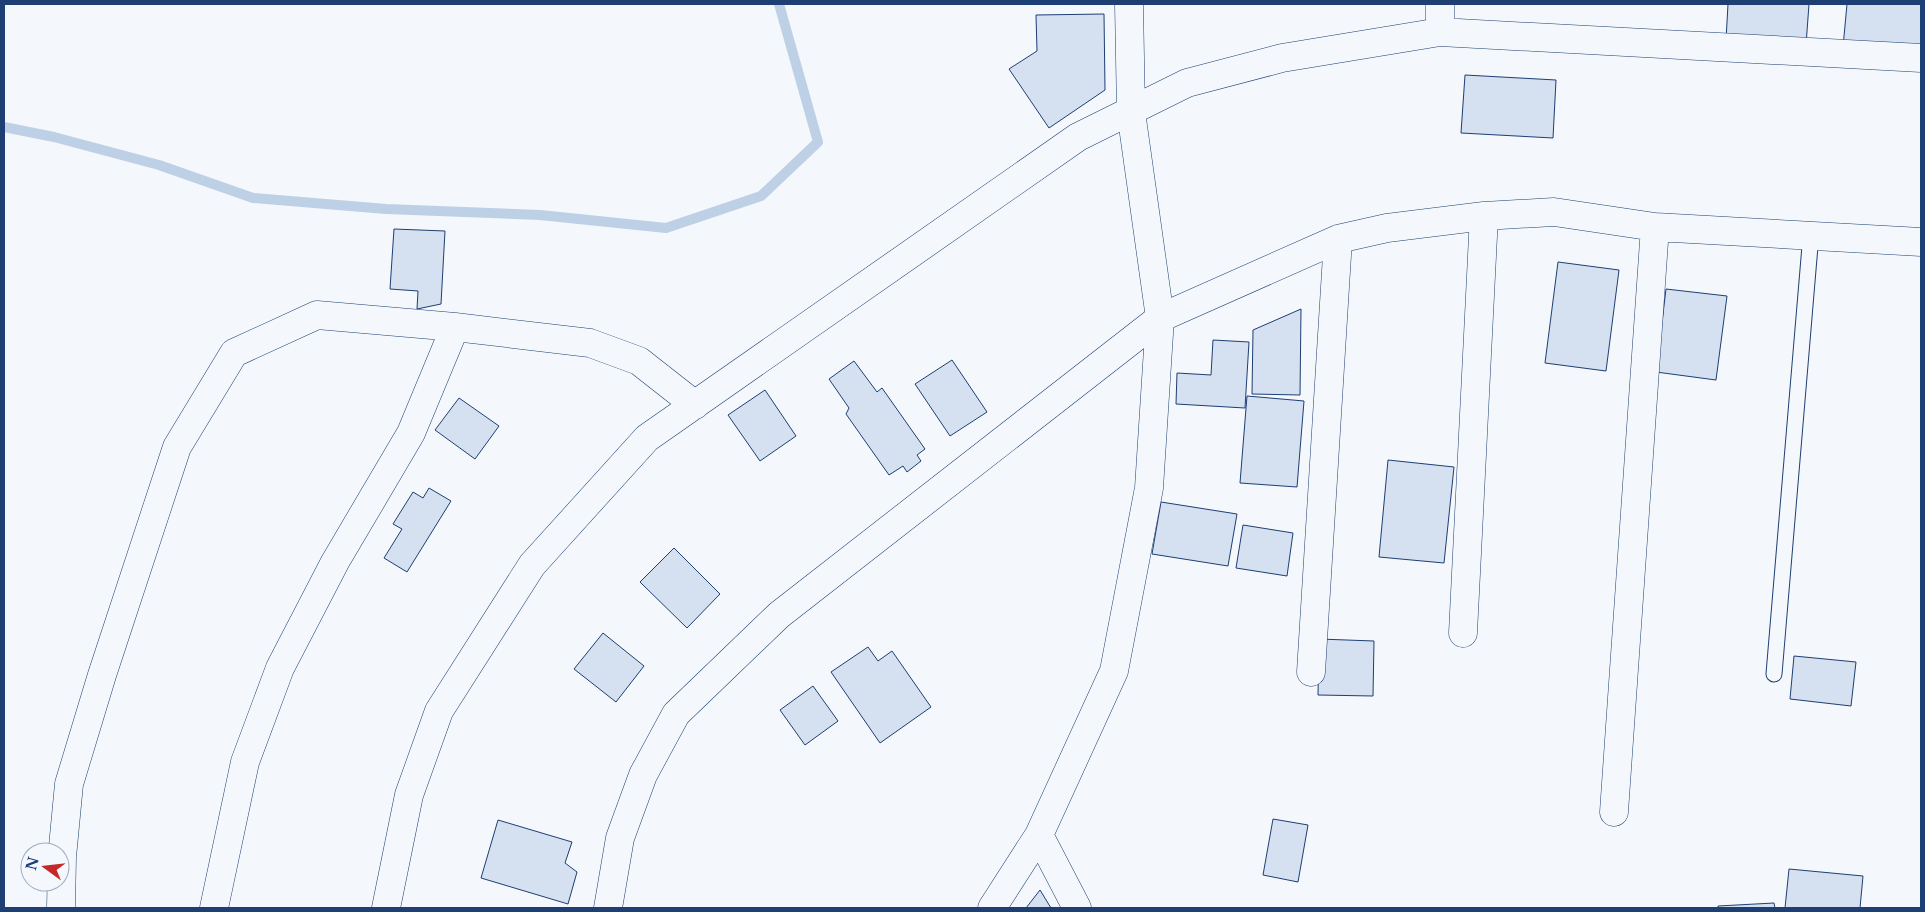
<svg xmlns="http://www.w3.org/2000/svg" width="1925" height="912" viewBox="0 0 1925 912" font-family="'Libre Baskerville',serif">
  <rect width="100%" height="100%" fill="#f4f7fb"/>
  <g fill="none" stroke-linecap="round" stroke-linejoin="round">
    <path stroke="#bed0e5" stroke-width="10" d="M4,127l50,10 105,28 94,33 133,11 154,6 126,13 95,-32 57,-54 -39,-138"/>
  </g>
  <path fill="#d5e0f0" stroke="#1d3f73" d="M1728,4h81l-3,41 -80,-5z
    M1847,4h74v50l-78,-7z
    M1104,14l1,76 -56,38 -40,-59 28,-18 -1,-36z
    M1465,75l91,5 -3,58 -92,-5z
    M394,229l51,2 -4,73 -24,5 1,-18 -28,-2z
    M1558,262l61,8 -13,101 -61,-8z
    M1666,289l61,7 -11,84 -60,-8z
    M1301,309l-1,86 -48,-1 1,-64z
    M1213,340l36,2 -4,66 -69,-4 1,-31 34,2z
    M952,360l35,52 -37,24 -35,-52z
    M854,361l23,31 5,-4 43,61 -8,6 4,6 -14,11 -4,-6 -14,9 -43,-61 3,-6 -20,-29z
    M765,390l31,46 -36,25 -32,-46z
    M1247,396l57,5 -7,86 -57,-4z
    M459,398l40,28 -24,33 -40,-29z
    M1388,460l66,7 -10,96 -65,-6z
    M429,488l22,13 -44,71 -23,-14 18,-29 -9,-5 20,-32 10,6z
    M1161,502l76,12 -9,52 -76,-12z
    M1243,525l50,8 -6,43 -51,-8z
    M674,548l46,46 -33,34 -47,-46z
    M603,633l41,33 -28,36 -42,-33z
    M1319,639l55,2 -1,55 -55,-1z
    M868,647l10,14 14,-10 39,56 -51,36 -49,-71z
    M1794,656l62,6 -5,44 -61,-7z
    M813,686l25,35 -33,24 -25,-35z
    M1273,819l35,6 -10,57 -35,-7z
    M498,820l74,22 -7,21 12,9 -9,32 -87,-26z
    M1789,869l74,7 -3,32h-75z
    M1040,890l11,18h-25z
    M1774,903l1,5h-57v-2z"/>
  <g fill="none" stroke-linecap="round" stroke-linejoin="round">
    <g stroke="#1d3f73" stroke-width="17">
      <path id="lane" d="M1774,674l37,-440"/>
    </g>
    <g stroke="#1d3f73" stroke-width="29">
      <path id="street" d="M1440,4v28
        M1463,633l21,-417
        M1311,672l27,-433
        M1614,812l41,-585
        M1039,835l38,73
        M61,908l1,-51 7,-73 33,-109 75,-228 57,-94 83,-38 138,12 135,16 49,18 56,44
        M214,908l31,-146 35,-94 55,-106 76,-129 44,-106
        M386,908l23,-113 30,-84 93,-146 115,-127 431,-301 109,-54 95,-25 158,-26 481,26
        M608,908l12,-70 23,-63 33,-61 103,-99 381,-297 178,-79 49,-11 97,-12 70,-4 101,15 266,15
        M992,908l47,-73 75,-164 35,-183 11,-170 -29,-206 -2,-108"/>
    </g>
    <use href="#lane" stroke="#f4f7fb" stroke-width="15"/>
    <use href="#street" stroke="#f4f7fb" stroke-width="28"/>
  </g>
  <rect width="1925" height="912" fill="none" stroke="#1d3f73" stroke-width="10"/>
  <g transform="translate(45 867) rotate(285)"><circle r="24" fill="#f4f7fb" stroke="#9eadc5"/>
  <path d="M0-4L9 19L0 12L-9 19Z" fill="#c62828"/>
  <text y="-8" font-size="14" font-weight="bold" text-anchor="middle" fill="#1d3f73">N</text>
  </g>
</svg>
